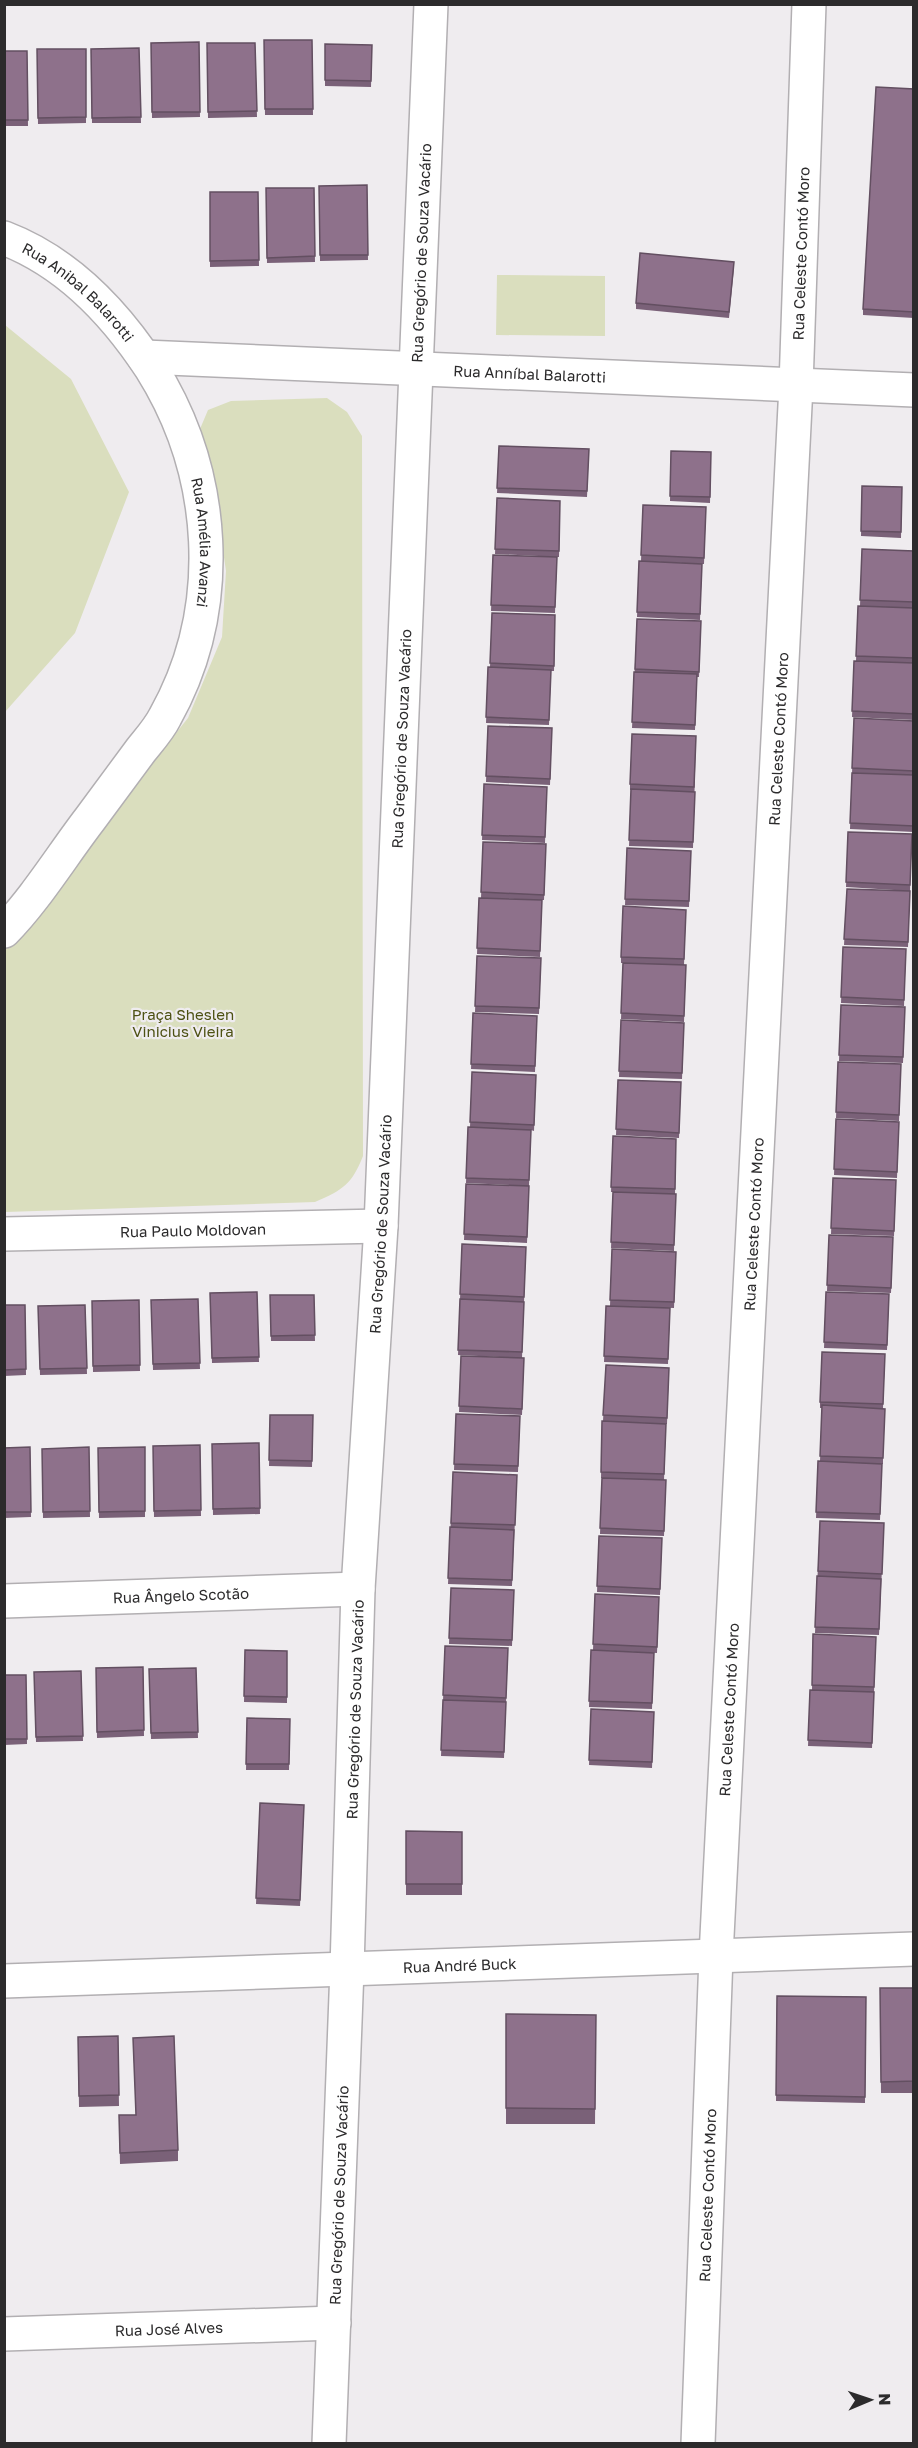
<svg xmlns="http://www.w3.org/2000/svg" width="918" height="2448" viewBox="0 0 918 2448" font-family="'Golos Text',sans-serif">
  <rect width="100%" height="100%" fill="#efecef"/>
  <path fill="#dadebe" d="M497,275l108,1v60l-109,-1z
    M5,325l66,54 58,113 -54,141 -70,79z
    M327,398l20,14 15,24 1,720c-11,28 -20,34 -48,46l-310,10v-265l183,-229 34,-81 4,-66 -9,-62 -17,-80 8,-19 23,-9z"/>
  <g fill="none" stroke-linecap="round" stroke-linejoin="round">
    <g stroke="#b2afb2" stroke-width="36">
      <g id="minor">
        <path id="s1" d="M4,1234l377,-8"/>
        <path id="s2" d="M4,1601l354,-12"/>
        <path id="s3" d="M4,2334l330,-11"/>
        <path id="s4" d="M329,2444l18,-475 11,-380 23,-363 50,-1222"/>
        <path id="s5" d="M698,2444l18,-488 80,-1570 13,-382"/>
      </g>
    </g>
    <g stroke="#b2afb2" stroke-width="36">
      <g id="tertiary">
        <path id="s6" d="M4,238c63,24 111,75 147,130 66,105 75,240 14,349 -6,12 -16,23 -24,33 -17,23 -34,46 -51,69 -27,35 -55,81 -86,112"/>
        <path id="s7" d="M144,357l770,33"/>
        <path id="s8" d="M4,1981l910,-32"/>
      </g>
    </g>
    <use href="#minor" stroke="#fff" stroke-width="33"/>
    <use href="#tertiary" stroke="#fff" stroke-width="33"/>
  </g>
  <path fill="#7a6178" d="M264,40h48l1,75h-48z
    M199,42l1,75 -48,1 -1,-75z
    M207,43h48l2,74 -49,1z
    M325,44l47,1 -1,42 -46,-1z
    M139,48l2,75h-49l-1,-74z
    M37,49h49v74l-48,1z
    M4,51h23l1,75h-24z
    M914,89v229l-51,-3v-6z
    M367,185l1,75 -48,1 -1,-75z
    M266,188h48l1,74 -48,1z
    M210,192h48l1,74 -49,1z
    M734,268l-5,50 -93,-9v-6z
    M499,446l90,3 -2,48 -90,-4z
    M671,451l40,1 -1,51 -40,-2z
    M862,486l40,1 -1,51 -40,-2z
    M497,498l63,3 -1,56 -64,-3z
    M643,505l63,2 -2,57 -63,-3z
    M862,549l52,2v57l-54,-2z
    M493,555l64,2 -2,56 -64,-2z
    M639,561l63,3 -2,56 -63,-3z
    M858,606l56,2v112l-62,-3 2,-56h2z
    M492,613l63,2 -1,56h-3l-2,54 -63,-2 2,-56h2z
    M637,619l64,2 -2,56h-2l-2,53 -63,-2z
    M854,718l60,3v111l-64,-3z
    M488,726l64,2 -2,57 -64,-3z
    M696,736l-3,112 -64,-2 2,-56h-1v-6z
    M484,784l63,3 -2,56 -63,-3z
    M848,832l64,2 -2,57 -64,-4z
    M483,842l63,2 -2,56 -63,-2z
    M627,848l64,3 -2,56 -64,-2z
    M847,889l63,2 -2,56 -64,-2z
    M479,898l63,2 -2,57 -63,-3z
    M686,910l-2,55h2l-2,57 -63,-3 2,-56h-2v-6z
    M843,947l63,2 -2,57 -63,-3z
    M477,956l64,2 -2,56 -64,-2z
    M841,1005l64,2 -2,56 -64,-2z
    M473,1013l64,3 -2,56 -64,-3z
    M621,1020l63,3 -2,56 -63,-2z
    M838,1062l63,2 -2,57 -63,-3z
    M472,1072l64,3 -2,56 -3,-1 -2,56 -63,-3 2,-56h2z
    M618,1080l63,2 -2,56 -63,-3z
    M836,1119l63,3 -2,56 -63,-3z
    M613,1136l63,3 -2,112 -63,-3 2,-56h-2z
    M833,1178l63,2 -2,56 -63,-2z
    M466,1184l63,2 -2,57 -63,-3z
    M829,1235l64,2 -2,56 -64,-2z
    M462,1244l64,3 -4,111 -64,-3z
    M612,1249l64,3 -2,56 -64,-2z
    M257,1292l2,70 -47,1 -2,-70z
    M826,1292l63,2 -2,56 -63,-2z
    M270,1295h44l1,46h-44z
    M198,1299l2,70 -47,1 -2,-70z
    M139,1300l1,71 -47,1 -1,-71z
    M4,1305h21l1,70 -22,1z
    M85,1305l2,69 -47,1 -2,-69z
    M606,1306l64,2 -2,56 -64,-2z
    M885,1354l-2,54v56h-1l-2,56 -64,-2 2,-57h2l2,-53h-2v-6z
    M461,1356l63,2 -2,57 -63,-3z
    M606,1365l63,3 -2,56 -64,-3z
    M456,1414l64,2 -2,56 -64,-2z
    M270,1415h43l-1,52 -43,-1z
    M602,1421l64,3 -2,56h2l-2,56 -64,-2 2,-56h-1z
    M259,1443l1,71 -47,1 -1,-71z
    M200,1445l1,71 -47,1 -1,-71z
    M30,1447l1,70 -27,1v-70z
    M89,1447l1,70 -47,1 -1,-69z
    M145,1447v70l-46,1 -1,-70z
    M453,1472l64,3 -5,111 -64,-2z
    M820,1521l64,2 -5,112 -64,-2z
    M599,1536l63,2 -2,57 -63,-3z
    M451,1588l63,2 -2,56 -63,-2z
    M595,1594l64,3 -2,56 -64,-3z
    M813,1634l63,3 -4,111 -64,-2 2,-56h2z
    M445,1646l63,2 -4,110 -63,-2z
    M245,1650l42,1v52l-43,-1z
    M591,1650l63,3 -2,56 -63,-2z
    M143,1667l1,69 -47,2 -1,-70z
    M196,1668l2,70 -47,1 -2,-70z
    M81,1671l2,70 -47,1 -2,-70z
    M4,1675h22l1,69 -23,1z
    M591,1709l63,3 -2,56 -63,-3z
    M247,1718l43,1 -1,51h-43z
    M260,1803l44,2 -4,101 -44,-2z
    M406,1831l56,1v63h-56z
    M880,1988h34v105h-33z
    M777,1996l89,1 -1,106 -89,-2z
    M506,2014l90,1 -1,109h-89z
    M118,2036l1,70 -40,1 -1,-70z
    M133,2038l45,112v11l-58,3 -1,-49h17z"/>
  <path fill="#8e718b" stroke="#634f61" stroke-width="1.5" d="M264,40h48l1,69h-48z
    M199,42l1,70h-48l-1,-69z
    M207,43h48l2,68 -49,1z
    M325,44l47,1 -1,36 -46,-1z
    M139,48l2,69 -49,1 -1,-69z
    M37,49h49v68l-48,1z
    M4,51h23l1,69h-24z
    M876,87l38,2v223l-51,-3z
    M367,185l1,70h-48l-1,-69z
    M266,188h48l1,68 -48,2z
    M210,192h48l1,68 -49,1z
    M640,253l94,9 -5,50 -93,-9z
    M499,446l90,3 -2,42 -90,-3z
    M671,451l40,1 -1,45 -40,-1z
    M862,486l40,1 -1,45 -40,-1z
    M497,498l63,3 -1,50 -64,-2z
    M643,505l63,2 -2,51 -63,-3z
    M862,549l52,2v51l-54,-2z
    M493,555l64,2 -2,50 -64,-2z
    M639,561l63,3 -2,50 -63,-2z
    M858,606l56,2v50l-58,-2z
    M492,613l63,2 -1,51 -64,-3z
    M637,619l64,2 -2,51 -64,-3z
    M854,661l60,2v51l-62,-3z
    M488,667l63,3 -2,50 -63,-3z
    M634,672l63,2 -2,51 -63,-3z
    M854,718l60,3v50l-62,-3z
    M488,726l64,2 -2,51 -64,-3z
    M632,734l64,2 -2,51 -64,-3z
    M852,773l62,2v51l-64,-3z
    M484,784l63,3 -2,50 -63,-2z
    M631,789l64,3 -2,50 -64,-2z
    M848,832l64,2 -2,51 -64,-3z
    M483,842l63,2 -2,51 -63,-3z
    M627,848l64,3 -2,50 -64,-2z
    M847,889l63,2 -2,51 -64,-3z
    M479,898l63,2 -2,51 -63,-3z
    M623,906l63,4 -2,49 -63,-2z
    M843,947l63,2 -2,51 -63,-3z
    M477,956l64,2 -2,50 -64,-2z
    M623,963l63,2 -2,51 -63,-3z
    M841,1005l64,2 -2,50 -64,-2z
    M473,1013l64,3 -2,50 -64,-2z
    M621,1020l63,3 -2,50 -63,-2z
    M838,1062l63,2 -2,51 -63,-3z
    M472,1072l64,3 -2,50 -64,-3z
    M618,1080l63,2 -2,51 -63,-4z
    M836,1119l63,3 -2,50 -63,-3z
    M468,1127l63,3 -2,50 -63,-2z
    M613,1136l63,3 -1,50 -64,-2z
    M833,1178l63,2 -2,51 -63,-3z
    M466,1184l63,2 -2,51 -63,-3z
    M613,1192l63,2 -2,51 -63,-3z
    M829,1235l64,2 -2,51 -64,-3z
    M462,1244l64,3 -2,50 -64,-3z
    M612,1249l64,3 -2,50 -64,-2z
    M257,1292l2,65 -47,1 -2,-65z
    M826,1292l63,2 -2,51 -63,-3z
    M270,1295h44l1,40 -44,1z
    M198,1299l2,64 -47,1 -2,-64z
    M460,1299l64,3 -2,50 -64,-2z
    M139,1300l1,65 -47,1 -1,-65z
    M4,1305h21l1,64 -22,1z
    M85,1305l2,63 -47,1 -2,-63z
    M606,1306l64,2 -2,51 -64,-3z
    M822,1352l63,2 -2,50 -63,-2z
    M461,1356l63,2 -2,51 -63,-3z
    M606,1365l63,3 -2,50 -64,-3z
    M822,1405l63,4 -2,49 -63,-2z
    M456,1414l64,2 -2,50 -64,-2z
    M270,1415h43l-1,46 -43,-1z
    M602,1421l64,3 -2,50 -63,-2z
    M259,1443l1,65 -47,1 -1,-65z
    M200,1445l1,65 -47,1 -1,-65z
    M30,1447l1,65h-27v-64z
    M89,1447l1,64 -47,1 -1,-63z
    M145,1447v64l-46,1 -1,-64z
    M818,1461l64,3 -2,50 -64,-2z
    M453,1472l64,3 -2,50 -64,-2z
    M602,1478l64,2 -2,51 -64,-3z
    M820,1521l64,2 -2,51 -64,-3z
    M450,1527l64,3 -2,50 -64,-2z
    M599,1536l63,2 -2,51 -63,-3z
    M817,1576l64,3 -2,50 -64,-2z
    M451,1588l63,2 -2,50 -63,-2z
    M595,1594l64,3 -2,50 -64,-3z
    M813,1634l63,3 -2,50 -62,-2z
    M445,1646l63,2 -2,50 -63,-3z
    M245,1650l42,1v46l-43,-1z
    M591,1650l63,3 -2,50 -63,-2z
    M143,1667l1,63 -47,2 -1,-64z
    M196,1668l2,64 -47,1 -2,-64z
    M81,1671l2,65 -47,1 -2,-65z
    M4,1675h22l1,64h-23z
    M810,1690l64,2 -2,51 -64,-3z
    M443,1700l63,2 -2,50 -63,-2z
    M591,1709l63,3 -2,50 -63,-2z
    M247,1718l43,1 -1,45h-43z
    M260,1803l44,2 -4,95 -44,-2z
    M406,1831l56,1v52h-56z
    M880,1988h34v93l-33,1z
    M777,1996l89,1 -1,100 -89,-2z
    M506,2014l90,1 -1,94 -89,-1z
    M118,2036l1,59 -40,1 -1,-59z
    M174,2036l4,114 -58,3 -1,-38h17l-3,-77z"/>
  <g text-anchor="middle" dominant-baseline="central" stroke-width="4.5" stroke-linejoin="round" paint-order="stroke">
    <g font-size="15" fill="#2c2b2c" stroke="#efecef">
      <text stroke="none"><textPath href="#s4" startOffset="2193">Rua Gregório de Souza Vacário</textPath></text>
      <text stroke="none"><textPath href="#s5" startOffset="2193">Rua Celeste Contó Moro</textPath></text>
      <text stroke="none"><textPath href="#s6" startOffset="93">Rua Anibal Balarotti</textPath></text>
      <text stroke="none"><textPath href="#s7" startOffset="386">Rua Anníbal Balarotti</textPath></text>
      <text stroke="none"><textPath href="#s6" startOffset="384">Rua Amélia Avanzi</textPath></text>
      <text stroke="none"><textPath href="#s4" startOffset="1707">Rua Gregório de Souza Vacário</textPath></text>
      <text stroke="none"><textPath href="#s5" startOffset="1707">Rua Celeste Contó Moro</textPath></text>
      <text stroke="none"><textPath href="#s4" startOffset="1221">Rua Gregório de Souza Vacário</textPath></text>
      <text stroke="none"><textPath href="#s5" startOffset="1221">Rua Celeste Contó Moro</textPath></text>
      <text stroke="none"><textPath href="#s1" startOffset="189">Rua Paulo Moldovan</textPath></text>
      <text stroke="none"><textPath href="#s2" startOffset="177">Rua Ângelo Scotão</textPath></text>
      <text stroke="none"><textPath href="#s4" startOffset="735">Rua Gregório de Souza Vacário</textPath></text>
      <text stroke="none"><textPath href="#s5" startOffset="735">Rua Celeste Contó Moro</textPath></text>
      <text stroke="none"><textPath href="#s8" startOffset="456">Rua André Buck</textPath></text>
      <text stroke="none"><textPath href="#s4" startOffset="249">Rua Gregório de Souza Vacário</textPath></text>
      <text stroke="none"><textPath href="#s5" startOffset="249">Rua Celeste Contó Moro</textPath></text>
      <text stroke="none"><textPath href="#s3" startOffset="165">Rua José Alves</textPath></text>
    </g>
    <g font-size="15" fill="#4d5113" stroke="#efecef">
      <text x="183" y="1014">Praça Sheslen<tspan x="183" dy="17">Vinicius Vieira</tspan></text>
    </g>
  </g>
  <rect width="918" height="2448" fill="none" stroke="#2c2b2c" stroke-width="12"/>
  <g transform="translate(870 2400) rotate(88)" stroke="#efecef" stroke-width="4.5" paint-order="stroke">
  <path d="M0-4.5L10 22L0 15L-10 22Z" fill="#2c2b2c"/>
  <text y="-9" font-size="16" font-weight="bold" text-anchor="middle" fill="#2c2b2c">N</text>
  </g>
</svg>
